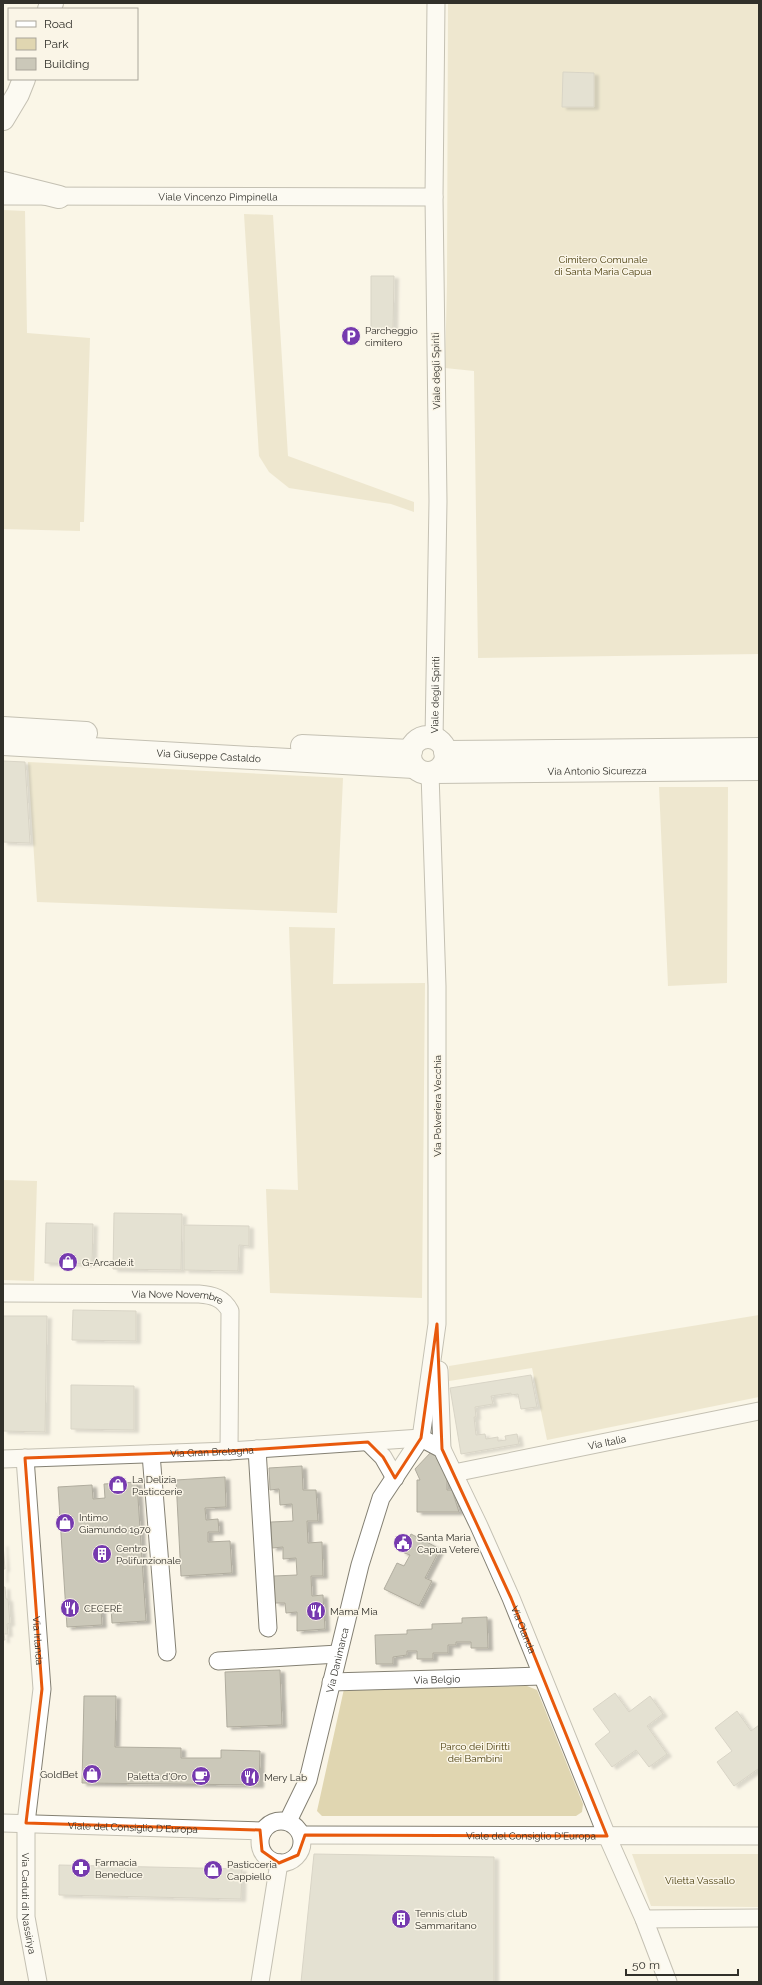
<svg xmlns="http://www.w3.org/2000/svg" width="762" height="1985" viewBox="0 0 762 1985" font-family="Raleway,sans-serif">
  <defs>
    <filter id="shadow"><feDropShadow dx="4.5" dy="2.5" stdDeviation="1" flood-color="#0004"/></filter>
  </defs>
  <rect width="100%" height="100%" fill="#faf5e7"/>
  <path fill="#e0d6b1" d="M448,3h311v651l-281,4 -4,-287 -29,-3 2,-84z
    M3,210l22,1 2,122 63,5 -6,184h-4v9l-77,-2z
    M244,214l29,1 15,241 126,46v10l-23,-8 -102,-16 -20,-16 -10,-16z
    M28,762l315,16 -6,135 -300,-11z
    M659,787h69l-1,196 -59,3z
    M289,927l46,1 -2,56 92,-1 -3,315 -152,-5 -4,-104 32,1z
    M3,1180l34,1 -3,100 -31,-1z
    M759,1315v82l-212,43 -15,-72 -83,13v-15z
    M527,1686l10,4 46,114 -1,8 -6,4h-254l-5,-5 27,-122z
    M632,1854h127v53l-108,-1z"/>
  <path fill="#cbc8b9" stroke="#b0ac9e" filter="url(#shadow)" d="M563,72l31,1v34h-32z
    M371,276h23l-1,54h-22z
    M3,761l22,1 5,81 -27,-1z
    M114,1213l68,1 -1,56 -68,-1z
    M46,1223l47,1 -1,40 -47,-1z
    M184,1225l65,1v20l-10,-1 -1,26 -54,-1z
    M73,1310l63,1v30l-64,-1z
    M3,1316h44l-2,116 -42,-1z
    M531,1375l6,32 -16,2 -3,-15 -7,1v-2l-20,3 2,8 -18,3 1,10h-2l2,18 9,-1 1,5 12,-2v4l8,-1 -1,-4 12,-2 2,10 -58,10 -11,-66z
    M71,1385l63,1v44l-63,-1z
    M433,1450l18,29 -4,1v10h5l7,22h-42v-32h3l-5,-11z
    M302,1466l1,24h13l2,31h-11l1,22 14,-1 1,34h-12l1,20 11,-1 2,34 -28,2v-19l-11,1 -1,-10h-10l-1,-27 23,-1 -1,-17 -13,1v-12l-11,1 -1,-26 22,-1 -1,-17 -12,1 -1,-16 -9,1 -1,-22z
    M225,1477l1,30 -21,1 1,12 12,-1 1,13h-11v10l22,-1 2,32 -51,3 -5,-96z
    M137,1482l9,139 -34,2 -1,-15 -10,1 1,16 -35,2 -9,-140 34,-2 1,14 12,-1 -1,-14z
    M411,1534l29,15 -15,29 7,3 -13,25 -35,-17 13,-26 7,3 6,-11 -8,-3z
    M3,1544l2,25h-2v11z
    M3,1587h2l1,12h2l2,24 -3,1 1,10h-4l1,6h-2z
    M487,1617l1,31h-17v-6h-15v3h-8v8h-15v6h-16v-8h-10v4l-14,2v7h-17l-1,-29 32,-1v-4l25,-1v-5l30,-1v-5z
    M280,1670l2,55 -55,2 -2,-55z
    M615,1693l14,19 21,-16 13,18 -16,12 20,28 -18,13 -13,-17 -24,17 -17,-23 15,-12 -17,-23z
    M84,1696h32l-1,51 66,1v10h40v-8l39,1 -1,34 -177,-2z
    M737,1711l14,20 8,-6v45l-1,-1 -24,17 -17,-24 15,-11 -17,-23z
    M314,1854l180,3v125h-193z
    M59,1865l183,4 -1,30 -182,-4z"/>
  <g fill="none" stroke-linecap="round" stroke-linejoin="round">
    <g stroke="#848073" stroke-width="19">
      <g id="street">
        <path id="s1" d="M3,196l431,1"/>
        <path id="s2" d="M434,739l4,-238 -4,-304 2,-194"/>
        <path id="s3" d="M3,1293l196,1c14,1 24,4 31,17l-1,140"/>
        <path d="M439,1370l3,79"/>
        <path id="s4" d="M421,1438l21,11 37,77 32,72 96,238 37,83 24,63"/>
        <path d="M368,1442l15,15 12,21"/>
        <path d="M257,1449l11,179"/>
        <path d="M151,1454l16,198"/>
        <path id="s5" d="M25,1458l17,231 -16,134v94l12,65"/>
        <path id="s6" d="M3,1459l226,-8 192,-13"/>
        <path id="s7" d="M454,1473l305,-62"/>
        <path d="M218,1661l120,-7"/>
        <path id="s8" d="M331,1682l211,-6"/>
        <circle cx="281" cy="1842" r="21"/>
        <path id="s9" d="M288,1821l20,-41 52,-215 21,-67 40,-60 16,-114v-338l-7,-213"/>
        <path id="s10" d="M3,1823l260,8"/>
        <path id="s11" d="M302,1835l457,1"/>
        <path d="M644,1919l115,-1"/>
        <path d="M260,1982l19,-119"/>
      </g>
    </g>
    <g stroke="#848073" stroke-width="24">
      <g id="secondary">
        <path d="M3,728l83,5"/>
        <circle cx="428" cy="755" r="18"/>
        <path id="s12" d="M3,744l411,23"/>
        <path d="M302,746l109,5"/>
        <path d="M445,752l314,-3"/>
        <path id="s13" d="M435,772l324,-3"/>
      </g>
    </g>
    <g stroke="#848073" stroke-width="24">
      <path id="highway" d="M49,9l3,-6
        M3,119l15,-25 6,-15
        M3,183l56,14"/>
    </g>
    <use href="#street" stroke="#fff" stroke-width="17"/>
    <use href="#secondary" stroke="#fff" stroke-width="22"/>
    <use href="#highway" stroke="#fff" stroke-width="22"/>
  </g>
  <path d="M0 0H762V1985H0ZM437,1324l5,125 69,149 96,238 -302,-1 -7,20 -19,8 -17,-12 -2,-21 -234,-7 16,-134 -17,-231 204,-7 139,-9 15,15 12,21 26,-40z" fill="#faf5e7" fill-opacity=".55" fill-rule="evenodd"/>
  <path fill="none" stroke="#e8590c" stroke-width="3" stroke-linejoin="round" d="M437,1324l5,125 69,149 96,238 -302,-1 -7,20 -19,8 -17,-12 -2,-21 -234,-7 16,-134 -17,-231 204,-7 139,-9 15,15 12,21 26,-40z"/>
  <defs>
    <g id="parking-disc" transform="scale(1)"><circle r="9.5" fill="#763aaf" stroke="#faf5e7"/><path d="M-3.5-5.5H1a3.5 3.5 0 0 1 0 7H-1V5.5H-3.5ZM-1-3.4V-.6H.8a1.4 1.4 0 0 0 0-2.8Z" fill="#fff"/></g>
    <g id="shop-disc" transform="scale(1)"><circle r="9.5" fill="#763aaf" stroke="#faf5e7"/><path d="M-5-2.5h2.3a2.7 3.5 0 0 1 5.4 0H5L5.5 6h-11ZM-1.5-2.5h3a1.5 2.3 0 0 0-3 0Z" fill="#fff"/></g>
    <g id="civic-disc" transform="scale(1)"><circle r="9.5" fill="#763aaf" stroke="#faf5e7"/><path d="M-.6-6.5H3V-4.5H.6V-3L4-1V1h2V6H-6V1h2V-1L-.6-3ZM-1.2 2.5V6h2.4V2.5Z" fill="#fff"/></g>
    <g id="building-disc" transform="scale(1)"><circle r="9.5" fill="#763aaf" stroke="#faf5e7"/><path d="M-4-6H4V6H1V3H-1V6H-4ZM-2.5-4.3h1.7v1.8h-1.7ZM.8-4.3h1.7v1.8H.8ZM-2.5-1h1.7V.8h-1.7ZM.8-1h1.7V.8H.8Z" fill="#fff"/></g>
    <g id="restaurant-disc" transform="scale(1)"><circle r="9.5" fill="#763aaf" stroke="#faf5e7"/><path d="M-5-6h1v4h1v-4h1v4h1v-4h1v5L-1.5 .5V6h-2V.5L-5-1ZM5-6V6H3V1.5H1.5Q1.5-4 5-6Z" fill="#fff"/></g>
    <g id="cafe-disc" transform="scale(1)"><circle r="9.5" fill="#763aaf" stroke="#faf5e7"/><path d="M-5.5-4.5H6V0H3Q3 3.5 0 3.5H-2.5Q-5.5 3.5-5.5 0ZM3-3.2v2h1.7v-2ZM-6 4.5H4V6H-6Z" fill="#fff"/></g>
    <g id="pharmacy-disc" transform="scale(1)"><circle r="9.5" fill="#763aaf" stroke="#faf5e7"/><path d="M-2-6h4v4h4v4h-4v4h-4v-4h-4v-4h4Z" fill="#fff"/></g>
  </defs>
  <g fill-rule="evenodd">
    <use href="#parking-disc" x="351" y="336"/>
    <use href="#shop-disc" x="68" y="1262"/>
    <use href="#shop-disc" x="118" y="1485"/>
    <use href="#shop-disc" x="65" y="1523"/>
    <use href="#civic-disc" x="403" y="1543"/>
    <use href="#building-disc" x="102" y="1554"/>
    <use href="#restaurant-disc" x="70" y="1608"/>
    <use href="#restaurant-disc" x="316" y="1611"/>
    <use href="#shop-disc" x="92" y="1774"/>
    <use href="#cafe-disc" x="201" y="1776"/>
    <use href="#restaurant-disc" x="250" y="1777"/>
    <use href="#pharmacy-disc" x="81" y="1868"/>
    <use href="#shop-disc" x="213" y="1870"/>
    <use href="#building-disc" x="401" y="1919"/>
  </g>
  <g text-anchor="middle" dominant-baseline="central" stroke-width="3" stroke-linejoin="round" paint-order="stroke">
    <g font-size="10" fill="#31302a" stroke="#faf5e7">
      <text stroke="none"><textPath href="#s1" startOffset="215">Viale Vincenzo Pimpinella</textPath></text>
      <text transform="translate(436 371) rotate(-91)">Viale degli Spiriti</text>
      <text stroke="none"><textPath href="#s2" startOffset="44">Viale degli Spiriti</textPath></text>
      <text stroke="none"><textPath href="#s12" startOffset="206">Via Giuseppe Castaldo</textPath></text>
      <text stroke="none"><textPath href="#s13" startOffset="162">Via Antonio Sicurezza</textPath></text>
      <text transform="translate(437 1106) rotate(-90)">Via Polveriera Vecchia</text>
      <text stroke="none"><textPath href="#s3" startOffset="175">Via Nove Novembre</textPath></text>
      <text stroke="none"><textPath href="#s7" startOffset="156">Via Italia</textPath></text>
      <text stroke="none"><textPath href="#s6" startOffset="209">Via Gran Bretagna</textPath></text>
      <text stroke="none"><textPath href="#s4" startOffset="222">Via Olanda</textPath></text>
      <text stroke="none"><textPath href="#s5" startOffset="183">Via Irlanda</textPath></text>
      <text stroke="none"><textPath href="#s9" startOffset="169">Via Danimarca</textPath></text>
      <text stroke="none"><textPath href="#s8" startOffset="106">Via Belgio</textPath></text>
      <text stroke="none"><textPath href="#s10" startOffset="130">Viale del Consiglio D'Europa</textPath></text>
      <text stroke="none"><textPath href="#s11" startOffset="229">Viale del Consiglio D'Europa</textPath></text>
      <text stroke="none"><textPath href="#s5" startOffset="447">Via Caduti di Nassiriya</textPath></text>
    </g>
    <g font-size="10" fill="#4c4010" stroke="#faf5e7">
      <text x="603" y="259">Cimitero Comunale<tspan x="603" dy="12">di Santa Maria Capua</tspan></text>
      <text x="475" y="1746">Parco dei Diritti<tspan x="475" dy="12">dei Bambini</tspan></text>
      <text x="700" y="1880">Viletta Vassallo</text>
    </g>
    <g font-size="10" fill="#31302a" stroke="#faf5e7" text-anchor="start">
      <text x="365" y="330">Parcheggio<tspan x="365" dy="12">cimitero</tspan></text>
      <text x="82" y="1262">G-Arcade.it</text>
      <text x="132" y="1479">La Delizia<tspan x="132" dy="12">Pasticcerie</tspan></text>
      <text x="79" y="1517">Intimo<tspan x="79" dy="12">Giamundo 1970</tspan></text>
      <text x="417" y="1537">Santa Maria<tspan x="417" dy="12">Capua Vetere</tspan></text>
      <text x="116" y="1548">Centro<tspan x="116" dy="12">Polifunzionale</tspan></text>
      <text x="84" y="1608">CECERÈ</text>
      <text x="330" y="1611">Mama Mia</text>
      <text x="78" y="1774" text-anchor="end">GoldBet</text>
      <text x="187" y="1776" text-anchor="end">Paletta d'Oro</text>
      <text x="264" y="1777">Mery Lab</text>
      <text x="95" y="1862">Farmacia<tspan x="95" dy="12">Beneduce</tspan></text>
      <text x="227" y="1864">Pasticceria<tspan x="227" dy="12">Cappiello</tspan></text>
      <text x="415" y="1913">Tennis club<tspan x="415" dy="12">Sammaritano</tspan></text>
    </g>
  </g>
  <rect width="762" height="1985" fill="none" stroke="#31302a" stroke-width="8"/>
  <rect x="8" y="8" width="130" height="72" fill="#faf5e7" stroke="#aaa69b"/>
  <rect x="16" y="21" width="20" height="6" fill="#ffffff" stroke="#aaa69b"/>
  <text x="44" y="28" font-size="12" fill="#31302a">Road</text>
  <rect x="16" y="38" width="20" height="12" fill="#e0d6b1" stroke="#aaa69b"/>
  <text x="44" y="48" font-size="12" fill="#31302a">Park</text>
  <rect x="16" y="58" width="20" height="12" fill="#cbc8b9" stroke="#aaa69b"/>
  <text x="44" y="68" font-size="12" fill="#31302a">Building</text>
  <path d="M626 1969v6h112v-6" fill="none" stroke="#31302a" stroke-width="2"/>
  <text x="632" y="1969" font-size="12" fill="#31302a" stroke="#faf5e7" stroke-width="3" paint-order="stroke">50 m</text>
</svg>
